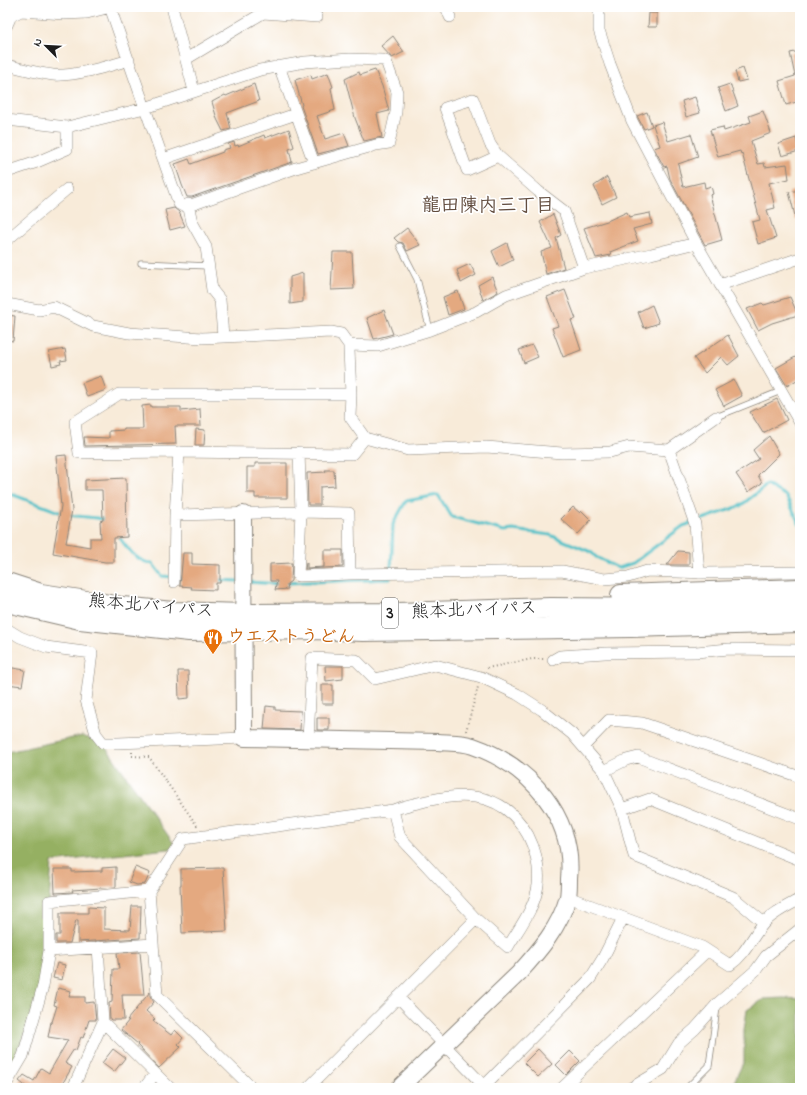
<svg xmlns="http://www.w3.org/2000/svg" width="807" height="1095" viewBox="0 0 807 1095" font-family="'Indie Flower','Klee One',sans-serif">
  <rect width="100%" height="100%" fill="#fff"/>
  <filter id="ink" filterUnits="userSpaceOnUse"><feTurbulence type="fractalNoise" baseFrequency=".025" numOctaves="2"/><feDisplacementMap in="SourceGraphic" scale="8" xChannelSelector="R" yChannelSelector="G"/><feConvolveMatrix kernelMatrix="1 2 1 2 8 2 1 2 1" color-interpolation-filters="sRGB"/></filter>
  <filter id="wash" filterUnits="userSpaceOnUse"><feTurbulence type="fractalNoise" baseFrequency=".012" numOctaves="4" result="noise"/><feDisplacementMap in="SourceGraphic" scale="16" xChannelSelector="R" yChannelSelector="G"/><feGaussianBlur stdDeviation="0.9" result="paint"/><feColorMatrix in="noise" values="0 0 0 0 0 0 0 0 0 0 0 0 0 0 0 0 0 1.4 0 .05"/><feComposite in="paint" operator="in"/></filter>
  <g filter="url(#wash)">
    <rect width="100%" height="100%" fill="#f8ebd9"/>
    <path fill="#95b062" stroke="#58663f" d="M82,736l21,7 74,105 -125,14 -9,124 -36,97v-331z
      M783,998l17,1v89h-86l19,-4 11,-23v-31l3,-20 17,-11z"/>
    <g fill="none" stroke-linecap="round" stroke-linejoin="round">
      <path stroke="#54c2c9" stroke-width="3" d="M11,494l51,19
        M67,515l30,3 8,2
        M118,535c7,11 20,28 34,28l10,13 22,2
        M391,570l2,-46 13,-23 32,-6 14,22 53,14 8,-1 37,5 41,17 5,5 22,11 15,-5 50,-37 57,-20 27,-21 19,11 14,29
        M218,580l20,1
        M247,582l33,2
        M285,583l105,-4"/>
    </g>
    <g id="blocks">
      <path fill="#e4a980" d="M649,13h8v14h-9z
        M393,36l11,16 -12,6 -11,-12z
        M800,51v50l-14,4 -7,-24 16,-5 -5,-23z
        M743,68l4,12 -9,2 -3,-11z
        M375,70l7,16 7,25 -12,3 5,23 -18,4 -9,-23 -10,-39 14,-7 1,3z
        M328,73l5,14 -2,1 4,22 -18,6 8,23 19,-6 5,13 -31,8 -17,-48 1,-1 -7,-25 16,-5 1,4z
        M254,84l5,17 -32,12 4,16 -8,2 -6,-12 -5,-17 13,-7 1,1z
        M730,84l8,22 -12,5 -8,-23z
        M695,97l5,16 -14,4 -4,-16z
        M763,111l8,22 -20,8 7,23 6,-1 1,4 22,-3 2,15 -20,4 6,25 -8,2 9,28 -18,6 -6,-22 8,-2 -18,-67 -1,1 -1,-3 -22,6 -8,-27 13,-3 1,4 27,-9 -2,-6z
        M647,112l5,14 -8,3 -7,-13z
        M662,122l6,19 23,-7 7,23 -20,7 5,23 21,-5 1,6 6,-2 2,8 -3,1 12,45 -17,5 -35,-66 -3,-13 -3,1 -10,-19 6,-2 -7,-21z
        M289,129l5,18 -5,2 3,13 -100,35h-5l-5,-12 -7,-21 14,-5 2,5 32,-12v-2l7,-2 -2,-4 6,-2 1,4 3,-1v1l26,-11 1,3z
        M796,138l3,13 -17,5 -4,-12z
        M607,177l9,20 -14,7 -8,-18z
        M800,190v30h-4l-7,-28z
        M174,208l5,4 6,14 -15,4 -5,-20z
        M627,212l2,5 21,-4 2,11 -19,5 5,12 -28,11 1,3 -15,3 -12,-30 23,-7z
        M553,214l8,21 -5,3 8,30 -18,6 -5,-22 11,-4 -12,-26z
        M407,228l13,17 -13,6 -4,-8 -5,-1 -4,-4z
        M507,243l6,17 -14,7 -7,-16z
        M333,252h19l2,37 -23,1z
        M470,264l6,11 -15,8 -4,-13z
        M303,273v29l-13,2v-27z
        M492,277l6,15 -15,8 -5,-15z
        M565,290l11,29 -5,1 10,30 -18,7 -11,-29 6,-2 -11,-29z
        M458,291l6,18 -16,6 -5,-18z
        M790,297l8,18 -26,8 -14,7 -11,-21 15,-6 2,2z
        M652,305l7,18 -15,5 -6,-16z
        M384,310l9,24 -19,5 -7,-21z
        M7,315l8,1 -2,25 -6,-1z
        M728,335l11,21 -11,9 -7,-8 -16,16 -11,-15z
        M532,345l6,12 -14,6 -5,-13z
        M65,349l2,11 -7,1 1,3 -9,2 -3,-14z
        M797,356l3,6v16l-13,8 -11,-18z
        M101,376l5,14 -19,7 -5,-14z
        M734,380l8,16 -18,10 -9,-16z
        M777,399l10,21 -24,13 -13,-21z
        M151,405v2h30v4l19,-2 1,17h-26l1,18 -91,2 -1,-9 25,1v-7l15,-1v-1h19l-1,-23z
        M196,429l9,1 -1,15h-9z
        M769,436l10,18 -21,21 4,8 -14,9 -12,-18 23,-15 -6,-9z
        M66,455l6,55 -6,33 24,4v-9h11l-1,-17 3,-1 -1,-30h-17v-10l41,-2 1,59 -13,1v24h-9l-52,-9 8,-47 -5,-50z
        M255,463h32v35h-32v-5h-8v-26h8z
        M325,470h9l1,16 -15,1v18h-12l-1,-32 19,-1z
        M573,507l7,6 2,-2 9,9 -13,14 -17,-15z
        M324,550h19v17l-38,2 1,-6h1v5l17,-1z
        M678,551l11,1v13h-22z
        M183,553h9v11l28,1v18h-4v7l-25,-1 1,-2 -12,-1z
        M292,563l-1,18 -4,3 1,5 -13,1 2,-9h-7v-17z
        M325,666h18v13l-17,2z
        M7,667l18,3 -3,16 -15,-2z
        M178,671h10l1,27 -10,1z
        M322,685h11v19h-11z
        M266,706l9,1v3l26,1 -1,19 -36,-1z
        M317,718h12v12h-12z
        M116,867v20l-44,3 1,2 -18,1 -1,-24h18v3l30,-1v-3z
        M135,867l15,6 -5,11 -8,1 -8,-3z
        M223,868l4,63 -45,2 -2,-48h1v-16z
        M132,906h9l-1,32 -62,4v-22h-2l-6,23h-14v-8h4v-22h28v-6l16,1v21l26,1z
        M140,952l4,43h-22l2,25h-13l-1,-1 -1,-16 3,-1 1,-33h6l-2,-16z
        M57,963l8,2 -3,15 -9,-2z
        M58,988l13,3 -2,6h16v6l9,-1 2,18h-7l-6,18 -2,-1 -5,13 -2,-1 -9,14 7,4 -12,21h-32l-9,-7 5,-6 10,6 7,-13 8,5 19,-33 -20,-3 3,-15h1l5,-16 -3,-1z
        M150,992v4l4,6 -8,9 9,8 -2,2 18,14 4,-5 8,8 -5,6 3,3 -22,21 -22,-23 1,-1 -17,-14 8,-10h-2z
        M113,1049l12,9 -11,14 -12,-9z
        M538,1049l14,15 -14,13 -14,-14z
        M570,1051l10,10 -14,14 -10,-10z"/>
    </g>
  </g>
  <g filter="url(#ink)">
    <use href="#blocks" fill-opacity="0" stroke="#8a847a" stroke-width="1"/>
    <g fill="none" stroke-linecap="round" stroke-linejoin="round">
      <g stroke="#8a847a" stroke-width="7">
        <path id="lane" d="M400,246l17,33 13,51
          M141,263l67,3
          M716,417l65,-26
          M687,1088l22,-22 8,-59"/>
      </g>
      <g stroke="#8a847a" stroke-width="12">
        <path id="street" d="M172,7l22,84
          M446,7l4,10
          M599,7v23l11,34 22,57 64,122 104,180
          M7,25l4,-9 10,-5 43,3 23,-1 24,-6
          M186,59l77,-46 54,4
          M350,59l32,1 4,1 11,31 -1,20 -7,31 -13,2 -80,23 -102,36 -11,2 -4,-2 -34,-96 115,-38 45,-8z
          M7,65c15,4 31,8 46,10 20,2 56,-9 76,-15
          M279,66l35,97
          M7,120l60,7 78,-19 -35,-101
          M498,156l-31,14 -22,-62 28,-9 17,45 8,12 40,35 26,20 20,57
          M163,159l133,-45
          M7,172l30,-10 30,-13v-22
          M188,204l4,18 14,25 6,43 8,10 3,36
          M7,240l60,-51
          M720,285l80,-27
          M7,304l32,6 15,-3 39,19 36,7 73,5 129,-6 10,2 8,11v5l2,44 -1,23 15,21 43,12 78,-3 76,6 48,-1 19,-5 40,3 47,-33
          M349,345l29,1 52,-16 46,-18 30,-17 78,-27 67,-14 45,-11
          M351,394h-232l-44,28 4,31 100,-1 173,2 13,-16
          M669,450l26,74 4,49
          M175,515l126,-3 48,1 1,61 -52,2 3,-64 -2,-60
          M350,574l212,-3 42,8 24,-2 19,-6 59,2 94,-1
          M174,582l1,-67 4,-63
          M7,629l13,8 26,10 46,6 -6,47 10,34 7,9h15l126,-5
          M553,660l7,-4 45,-3 91,-1 33,-3 71,1
          M308,740l4,-82 44,2 19,19 60,-14 46,12 36,17 25,16 30,24 32,37 18,38 12,47 99,41 31,26
          M584,746l25,-26 33,3 158,54
          M604,771l22,-11 12,-3 162,62
          M622,809l28,-10 150,61
          M568,897l134,50 28,18c15,-10 22,-28 33,-41 9,-11 25,-18 37,-25
          M49,951l104,-7
          M398,997l88,91
          M103,1022l67,66
          M7,1083l16,-27 20,-70 6,-35v-50l100,-10
          M73,1088l30,-66 -5,-75
          M144,1088l11,-14
          M252,1088l-95,-93 -8,-104 34,-52 210,-29c12,-5 25,-7 38,-10 41,-9 75,-4 97,35 8,16 12,32 10,50 -3,23 -19,43 -30,62l-32,-28 -76,-82 -7,-27
          M308,1088l168,-169
          M482,1088l108,-109 13,-21 20,-40
          M562,1088l145,-137
          M631,1088l32,-19 16,-26 16,-14 23,-26 38,-33 10,-14 34,-27"/>
      </g>
      <g stroke="#8a847a" stroke-width="18">
        <path id="secondary" d="M243,514l1,224 193,4c12,1 25,0 36,4 57,20 102,71 96,133 0,6 0,12 -1,18 -8,30 -29,54 -49,76l-120,115"/>
      </g>
      <g stroke="#8a847a" stroke-width="22">
        <path id="highway" d="M7,583l34,11 39,6 42,7 51,5 71,2 154,-1 152,-5 130,1 120,-4
          M621,595l179,-6
          M7,602l73,17 109,12 125,-2 49,2 268,-4 169,-5"/>
      </g>
      <path stroke="#8a847a" stroke-width="2" stroke-dasharray="1 3" stroke-linecap="butt" d="M487,668l45,-9h12
        M466,731l12,-44
        M132,752v4l17,1 49,70"/>
      <use href="#lane" stroke="#fff" stroke-width="5.5"/>
      <use href="#street" stroke="#fff" stroke-width="11"/>
      <use href="#secondary" stroke="#fff" stroke-width="16"/>
      <use href="#highway" stroke="#fff" stroke-width="20"/>
    </g>
  </g>
  <defs>
    <g id="restaurant-pin" transform="scale(1)"><path d="M0 17L-7.5 6A9.5 9.5 0 1 1 7.5 6Z" fill="#e8710a" stroke="#fff"/><path d="M-5-6h1v4h1v-4h1v4h1v-4h1v5L-1.5 .5V6h-2V.5L-5-1ZM5-6V6H3V1.5H1.5Q1.5-4 5-6Z" fill="#fff"/></g>
  </defs>
  <g fill-rule="evenodd">
    <use href="#restaurant-pin" x="213" y="638"/>
  </g>
  <g text-anchor="middle" dominant-baseline="central" stroke-width="3.5" stroke-linejoin="round" paint-order="stroke">
    <rect fill="#fff" stroke="#606060" stroke-width="1" x="382" y="598" width="16" height="30" rx="3"/>
    <g font-size="17" font-weight="bold" fill="#1c1c1c">
      <text x="390" y="613">3</text>
    </g>
    <g font-size="18" fill="#1c1c1c" stroke="#fff">
      <text transform="translate(151 607) rotate(5)">熊本北バイパス</text>
      <text transform="translate(474 611) rotate(-2)">熊本北バイパス</text>
    </g>
    <g font-size="18" font-weight="bold" fill="#c56008" stroke="#fff" text-anchor="start">
      <text x="227" y="638">ウエストうどん</text>
    </g>
    <g font-size="19" font-weight="bold" fill="#624d3f" stroke="#fff">
      <text x="488" y="206">龍田陳内三丁目</text>
    </g>
  </g>
  <rect width="807" height="1095" fill="none" stroke="#fff" stroke-width="24"/>
  <g transform="translate(46 46) rotate(294)" stroke="#ffffff" stroke-width="3" paint-order="stroke">
  <path d="M0-3L7 15L0 10L-7 15Z" fill="#1c1c1c"/>
  <text y="-6" font-size="11" font-weight="bold" text-anchor="middle" fill="#1c1c1c">N</text>
  </g>
</svg>
